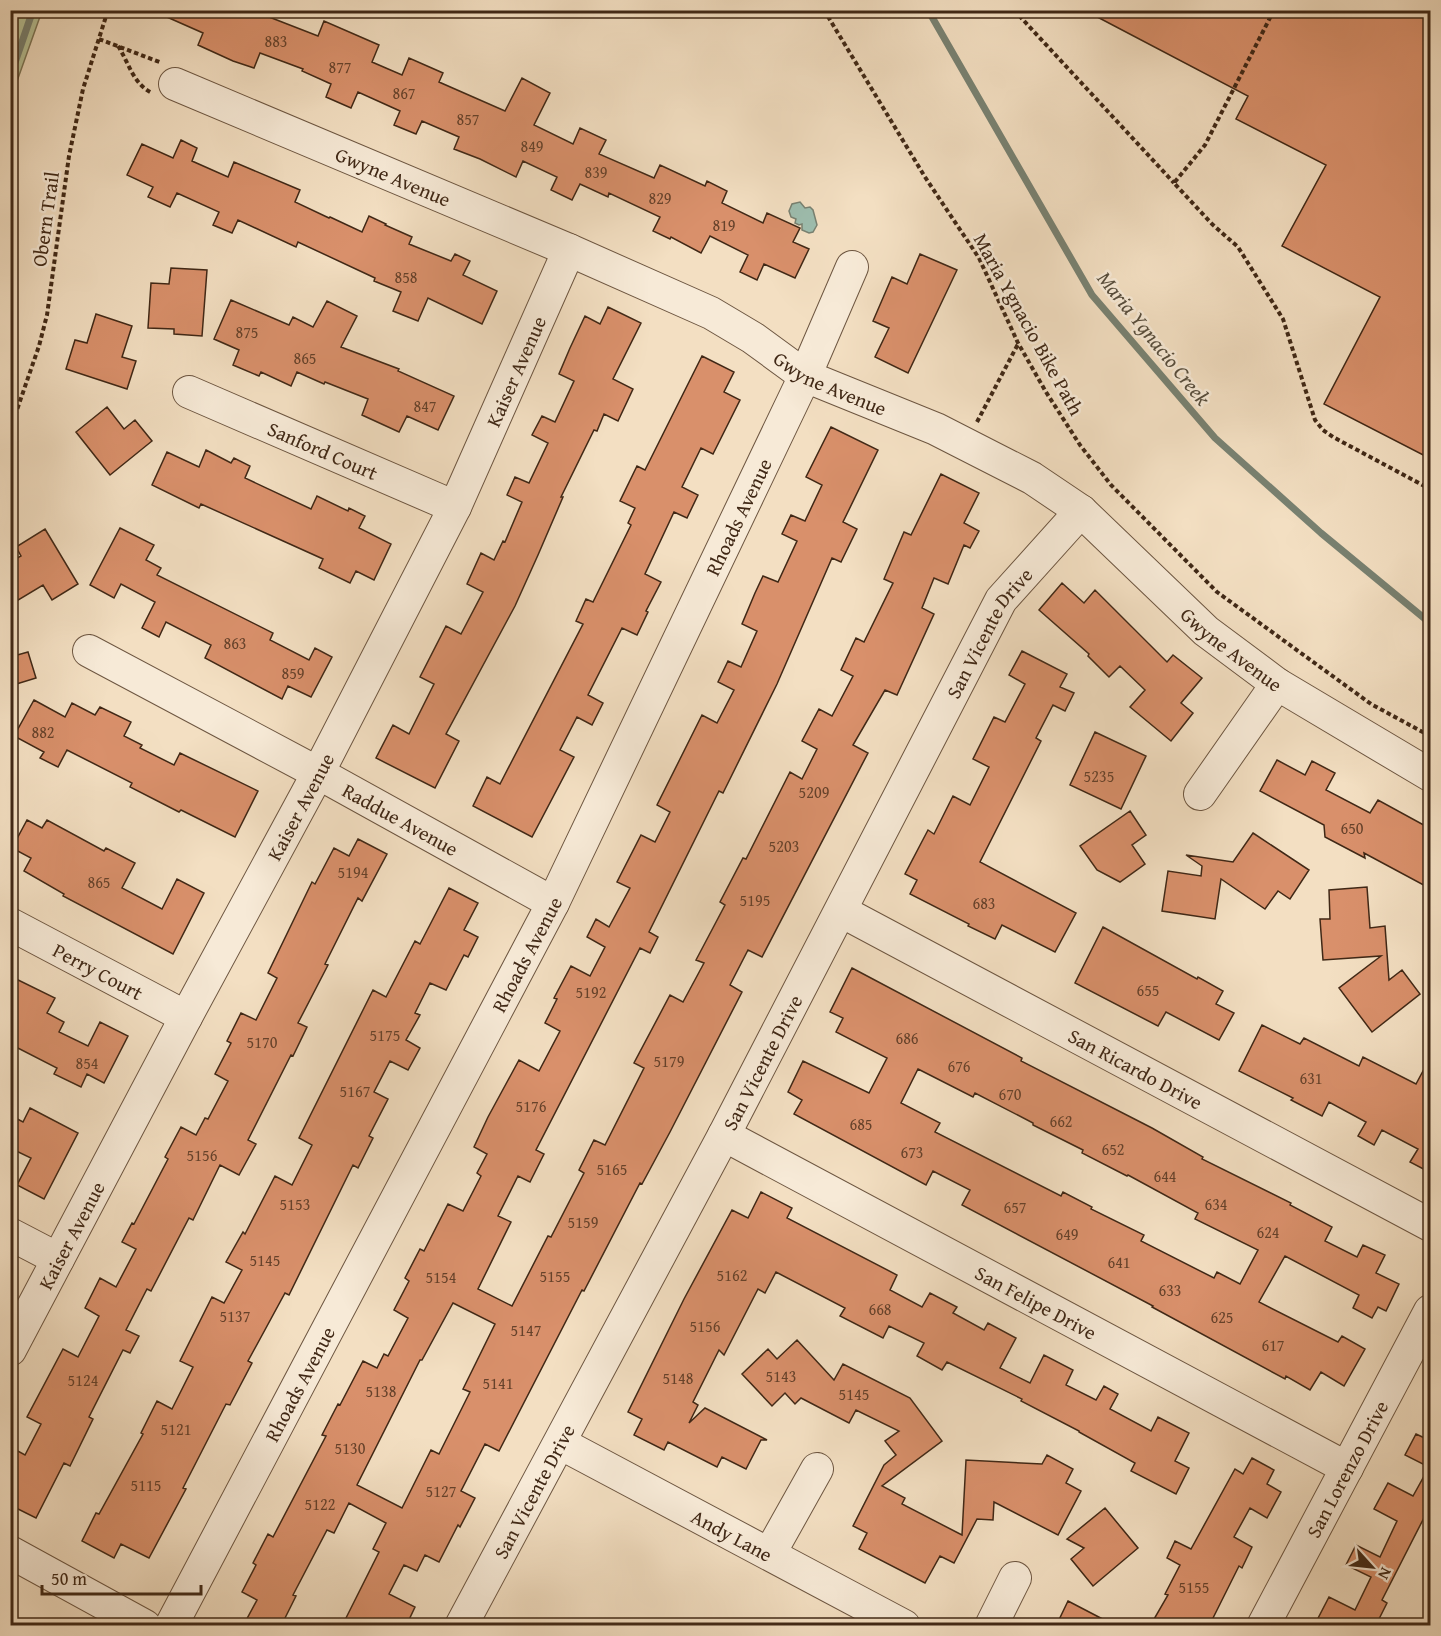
<svg xmlns="http://www.w3.org/2000/svg" width="1441" height="1636" viewBox="0 0 1441 1636" font-family="'Gentium Book Plus',serif">
  <rect width="100%" height="100%" fill="#f3dfc2"/>
  <filter id="stains"><feTurbulence type="fractalNoise" baseFrequency=".00333" numOctaves="4"/><feColorMatrix values="0 0 0 0 .2 0 0 0 0 .09 0 0 0 0 .02 0 0 0 .5 -.17"/></filter>
  <radialGradient id="worn" r=".72"><stop offset=".6" stop-color="#630" stop-opacity="0"/><stop offset="1" stop-color="#630" stop-opacity=".3"/></radialGradient>
  <path fill="#b7c296" stroke="#7c7556" stroke-width="1.5" d="M11,10l31,1 -31,87 -1,-87z"/>
  <path fill="#9dbdae" stroke="#788171" stroke-width="1.5" d="M800,202l5,6 5,-1 3,3 4,15 -4,7 -4,1 -7,-3v-6l-3,1 -4,-2 1,-4 -5,-2 -2,-6 3,-7z"/>
  <g fill="none" stroke-linecap="round" stroke-linejoin="round">
    <path stroke="#788171" stroke-width="7" d="M928,10l164,285 123,143 106,95 109,90
      M10,77l23,-67"/>
  </g>
  <path fill="#d9906b" stroke="#402816" stroke-width="1.5" fill-rule="evenodd" d="M151,10h100l67,26 6,-15 55,24 -7,17 30,13 7,-17 34,15 -4,9 66,29 17,-33 28,15 -16,32 39,19 7,-16 26,12 -7,14 55,24 6,-13 45,21 2,-5 20,10 -5,12 41,20 4,-10 33,15 -7,14 16,7 -14,29 -31,-14 -7,16 -17,-8 8,-17 -38,-19 -9,17 -30,-16 -1,2 -17,-8 7,-14 -51,-24 -1,4 -28,-13 -8,16 -21,-10 6,-13 -34,-16 -7,16 -36,-18 -26,-10 5,-12 -37,-16 -6,13 -22,-9 6,-14 -42,-19 -7,16 -25,-11 5,-13 -29,-13 1,-2 -43,-16 -6,15 -21,-7 -35,-16 5,-12z
    M1084,10h347v449l-107,-55 56,-107 -98,-51 44,-81 -90,-46 12,-23z
    M181,140l16,8 -5,13 36,16 6,-15 66,28 -5,12 34,16 1,-1 32,15 7,-16 17,8 -1,1 27,12 -3,7 42,17 4,-7 15,7 -7,14 34,16 -15,33 -54,-26 -10,23 -25,-10 8,-19 -27,-11 1,-3 -77,-36 -2,5 -58,-27 -6,13 -19,-8 6,-13 -42,-19 -7,14 -22,-10 5,-10 -26,-12 15,-31 31,14z
    M920,254l37,16 -49,103 -33,-16 14,-29 -16,-7 19,-44 15,7z
    M171,268l36,2 -5,66 -28,-2v-5l-26,-1 3,-45 18,1z
    M231,300l58,25 4,-8 20,10 14,-26 30,15 -16,31 58,22 -1,2 56,25 -16,34 -31,-14 -8,16 -37,-17 6,-16 -43,-17 -1,2 -27,-12 -6,14 -30,-14 -2,4 -26,-11 6,-15 -25,-11z
    M608,307l33,16 -28,56 20,10 -15,32 -14,-7 -7,17 -3,-1 -33,67h2l-25,58 -23,51 -69,128 13,7 -24,47 -59,-30 17,-33 16,9 25,-50 -14,-7 26,-51 15,8 22,-42 -16,-8 14,-31 13,7 9,-19 2,1 17,-40 -15,-7 8,-18 14,6 19,-40 -16,-8 10,-19 13,6 19,-41 -15,-7 11,-26 15,-32 15,8z
    M96,314l36,12 -10,31 14,4 -9,28 -61,-20 9,-29 12,3z
    M702,356l32,16 -10,20 16,8 -27,54 -12,-6 -19,39 16,8 -11,23 -13,-6 -29,62 16,8 -15,29 2,1 -11,23 -15,-7 -34,67 15,8 -11,22 -15,-8 -17,33 14,7 -42,80 -59,-31 14,-29 13,7 83,-160 -7,-3 10,-22 7,3 38,-77 -3,-2 7,-15 -15,-7 17,-35 8,4z
    M107,407l17,22 11,-9 17,21 -42,34 -34,-43z
    M831,427l47,23 -35,72 14,7 -16,33 -9,-4 -55,126 -54,109 -4,-2 -70,141 9,5 -8,16 -10,-5 -104,202 8,4 -14,28 -12,-6 -20,40 13,6 -33,67 34,17 36,-70 3,1 33,-64 -5,-3 15,-30 11,5 39,-77 -10,-5 36,-68 13,7 21,-39 -8,-3 29,-55 -5,-3 23,-44 3,1 44,-87 12,7 15,-30 -15,-8 17,-32 13,7 21,-40 -12,-6 15,-32 8,4 29,-59 -9,-4 20,-47 7,3 30,-61 38,19 -15,30 15,8 -9,17 -6,-3 -16,39 -14,-6 -12,30 12,6 -37,81 -12,-5 -32,55 15,8 -106,204 -14,-7 -18,35 12,7 -72,140 -28,52 -2,-1 -56,108 -2,-1 -83,161 -14,-7 -24,47 14,7 -15,29 -2,-2 -19,37 -14,-7 -8,16 -13,-6 -15,29 26,13 -9,19h-64l37,-74 -6,-3 13,-26 -37,-20 -15,30 -7,-3 -34,65 3,1 -15,30h-38l14,-26 -15,-8 14,-27 -3,-2 15,-29 5,3 53,-101 -4,-1 16,-31 2,1 23,-44 14,7 7,-14 4,2 20,-38 -14,-8 15,-29 -4,-3 15,-29 4,2 24,-47 15,7 18,-35 -4,-3 10,-19 -13,-7 14,-30 31,-57 20,11 21,-40 -15,-8 12,-24 -3,-1 17,-32 19,10 15,-29 -18,-10 9,-18 13,8 21,-39 -13,-6 24,-47 14,7 15,-30 -13,-7 45,-90 15,8 17,-33 -16,-8 10,-21 13,6 16,-36 -15,-7 13,-31 8,-17 15,6 19,-41 -15,-7 9,-19 14,6 17,-36 -16,-8zM453,1303l42,21 -32,65 7,3 -31,62 -8,-4 -29,58 -45,-23 63,-125h2z
    M206,450l25,13 3,-5 16,8 -5,12 66,31 6,-13 31,15 1,-3 16,8 -6,12 32,16 -17,36 -18,-9 -6,12 -31,-15 4,-9 -122,-55 -2,4 -47,-23 15,-33 32,15z
    M120,528l34,17 -8,15 15,8 -4,7 116,58 -3,7 39,20 6,-12 17,9 -21,40 -23,-11 -6,13 -77,-41 6,-13 -45,-23 -7,15 -17,-9 13,-26 -34,-18 -7,14 -24,-13z
    M45,529l33,55 -26,16 -9,-15 -33,20v-43l11,-6 -5,-9z
    M1062,583l22,20 11,-13 72,72 6,-7 29,23 -21,25 12,10 -22,28 -41,-34 15,-17 -25,-24 -11,11 -21,-21 1,-2 -50,-44z
    M1022,651l45,23 -7,13 14,6 -9,18 -12,-6 -17,33 5,3 -61,121 96,51 -21,39 -53,-27 -7,14 -27,-13 1,-2 -59,-30 7,-14 -12,-6 23,-44 6,4 19,-38 17,9 19,-38 -16,-8 21,-42 11,5 20,-38 -16,-9z
    M28,652l8,26 -26,8v-29z
    M34,700l31,17 7,-14 23,12 5,-8 31,15 -7,14 18,9 -2,3 34,17 6,-12 78,38 -23,46 -54,-27 -2,2 -49,-25 2,-4 -65,-33 -9,17 -18,-9 4,-6 -30,-16z
    M1095,732l51,24 -25,53 -51,-24z
    M1277,760l28,15 7,-14 23,12 -9,17 44,23 8,-13 53,29v60l-67,-36 1,5 -40,-21 -1,-12 -64,-34z
    M1130,811l16,24 -14,10 13,19 -25,18 -23,-12 -17,-24z
    M27,820l15,8 5,-8 57,31 2,-3 29,15 -13,25 40,21 15,-30 27,14 -31,61 -110,-58 1,-2 -40,-23 7,-13 -19,-10z
    M1253,833l56,37 -19,29 -12,-8 -13,18 -44,-30 -6,40 -53,-8 6,-40 33,5 1,-10 -16,-11 47,7z
    M358,839l29,15 -25,47 -4,-3 -33,66 3,1 -30,58 9,4 -14,29 -2,-1 -43,85 8,4 -17,31 -19,-10 -27,55 -4,-2 -38,73 -4,-2 -21,41 13,6 -9,17 -7,-3 -34,67 4,2 -23,47 -6,-3 -28,55 -26,-13v-45l6,-10 9,5 16,-31 -14,-7 36,-68 15,8 21,-41 -14,-8 15,-30 16,9 20,-38 -14,-7 10,-19 2,1 34,-65 -3,-2 16,-30 15,8 9,-17 3,1 20,-38 -13,-7 16,-31 -4,-2 14,-28 15,7 21,-42 -9,-5 44,-91 3,2 19,-36 15,8z
    M1367,887l3,41 15,-2 4,54 13,-10 18,24 -48,38 -33,-44 42,-32 -58,4 -3,-41h10l-1,-29z
    M449,888l29,15 -14,27 14,7 -10,20 -4,-2 -18,35 -16,-7 -15,30 5,2 -14,25 14,8 -12,22 -18,-9 -16,31 14,7 -19,37 4,2 -15,30 -5,-3 -64,130 -4,-2 -37,68 4,2 -22,42 -4,-1 -43,84 3,1 -37,69 -28,-14 -7,14 -32,-17 14,-28 3,1 44,-80 -2,-1 16,-32 15,8 21,-42 -13,-6 32,-64 12,6 18,-33 -16,-8 17,-30 2,2 30,-58 17,9 20,-40 -13,-7 74,-148 13,7 29,-56 5,3z
    M1103,927l94,52 1,-2 25,14 -7,13 18,9 -15,27 -53,-28 -8,14 -83,-43z
    M852,968l170,90 -1,3 131,67 51,29 -1,2 89,44 -1,2 42,22 -7,14 32,16 6,-12 22,10 -9,18 23,11 -13,27 -8,-4 -6,11 -19,-10 6,-13 -74,-39 -26,46 79,40 4,-6 23,13 -21,37 -23,-14 -11,18 -24,-14 -1,3 -133,-72 1,-1 -191,-101 8,-15 -37,-19 -7,14 -132,-71 8,-14 -14,-8 15,-31 66,32 18,-35 -51,-26 7,-14 -13,-6zM918,1069l55,28 2,-4 58,30v2l50,25 -1,3 45,23 1,-1 70,38 -3,6 63,31 -18,34 -23,-12 -3,6 -73,-37 3,-6 -53,-26 1,-2 -29,-15 -2,4 -126,-64 5,-9 -39,-20z
    M10,976l45,22 -8,15 17,9 -5,10 29,14 12,-24 28,14 -24,47 -17,-9 -6,13 -27,-13 3,-6 -47,-24z
    M1262,1025l38,19 4,-6 55,28 4,-9 53,27 15,-28v117l-21,-11 8,-13 -36,-19 -8,15 -16,-9 8,-14 -37,-20 -7,14 -31,-16 2,-2 -54,-27z
    M30,1108l48,25 -34,66 -27,-14 14,-27 -21,-10v-33l13,7z
    M761,1192l31,16 -5,10 110,57 -7,15 32,17 8,-14 27,14 -4,6 31,17 4,-7 28,15 -16,30 30,15 14,-28 29,15 -7,15 30,15 8,-14 14,8 -8,15 41,22 7,-14 31,16 -14,28 14,7 -13,26 -45,-23 4,-8 -56,-31v-1l-58,-30 1,-2 -75,-37 -5,8 -25,-14 7,-13 -35,-17 -6,12 -43,-22 5,-8 -69,-36 -11,21 -7,-4 -34,66 -5,-5 -26,52 5,3 -9,18 16,-15 62,32h-6l-15,29 -24,-12 -5,10 -49,-25 -4,8 -30,-15 8,-16 -14,-7 56,-113 48,-89 16,8z
    M797,1340l37,40 9,-16 67,34 32,43 -60,45 23,12 -3,6 60,31 4,-75 76,4 5,-9 26,14 -7,14 15,8 -23,44 -64,-33 -1,18 -16,-1 -23,44 -14,-7 -15,27 -66,-34 8,-16 -14,-7 31,-61 12,-10 -11,-14 14,-10 -43,-21 -7,13 -48,-25 -6,6 -10,-11 -13,13 -30,-32 26,-25 9,10z
    M1416,1434l15,7v63l-49,96 5,3 -9,18 8,5h-72l15,-29 26,13 16,-33 -25,-12 10,-20 24,12 17,-36 -23,-12 14,-26 25,13 16,-29 -24,-12z
    M1252,1458l22,12 -7,14 14,8 -14,26 -17,-10 -16,29 18,10 -10,21 -3,-2 -30,60h-59l18,-31 -3,-1 15,-29 -13,-7 8,-17 16,8 44,-80 8,5z
    M1105,1508l33,40 -45,38 -22,-27 13,-11 -17,-9z
    M1068,1601l48,25h-60z"/>
  <g fill="none" stroke-linecap="round" stroke-linejoin="round">
    <g stroke="#6d5641" stroke-width="34">
      <g id="minor">
        <path id="s1" d="M175,84l394,166 142,63 42,25 52,38 131,53 96,49 49,33 125,120 71,53 153,91"/>
        <path id="s2" d="M189,392l266,115"/>
        <path id="s3" d="M89,651l229,122 235,130"/>
        <path d="M1200,794l77,-110"/>
        <path id="s4" d="M841,911l589,314"/>
        <path id="s5" d="M10,924l176,93"/>
        <path id="s6" d="M724,1135l623,333"/>
        <path d="M10,1234l48,25"/>
        <path id="s7" d="M10,1350l176,-333 132,-244 137,-266 114,-257"/>
        <path id="s8" d="M560,1443l344,183"/>
        <path d="M10,1552l135,74"/>
        <path d="M770,1553l47,-84"/>
        <path id="s9" d="M171,1626l382,-723 252,-527 47,-109"/>
        <path id="s10" d="M461,1626l263,-491 277,-535 80,-89"/>
        <path d="M991,1626l24,-48"/>
        <path id="s11" d="M1263,1626l167,-315"/>
      </g>
    </g>
    <path stroke="#402816" stroke-width="4" stroke-dasharray="4.5 3" stroke-linecap="butt" d="M824,10l101,167 54,81 39,85 28,49 34,53 31,40 106,107 154,112 59,32
      M1014,10l160,173
      M1274,10l-69,135 -31,38 38,41 26,23 45,72 32,101 8,10 10,7 97,52
      M99,39l63,24
      M118,46c11,17 15,38 34,47
      M977,422l41,-78
      M10,430l29,-84 8,-31 22,-159 14,-67 25,-79"/>
    <use href="#minor" stroke="#f7ead7" stroke-width="32"/>
  </g>
  <g text-anchor="middle" dominant-baseline="central" stroke-width="5" stroke-linejoin="round" paint-order="stroke">
    <g font-size="16" fill="#66422b">
      <text x="276" y="41">883</text>
      <text x="340" y="67">877</text>
      <text x="404" y="93">867</text>
      <text x="468" y="119">857</text>
      <text x="532" y="146">849</text>
      <text x="596" y="172">839</text>
      <text x="660" y="198">829</text>
      <text x="724" y="225">819</text>
      <text x="406" y="277">858</text>
      <text x="247" y="332">875</text>
      <text x="305" y="358">865</text>
      <text x="425" y="406">847</text>
      <text x="235" y="643">863</text>
      <text x="293" y="673">859</text>
      <text x="43" y="732">882</text>
      <text x="1099" y="776">5235</text>
      <text x="814" y="792">5209</text>
      <text x="1352" y="828">650</text>
      <text x="784" y="846">5203</text>
      <text x="353" y="872">5194</text>
      <text x="99" y="882">865</text>
      <text x="755" y="900">5195</text>
      <text x="984" y="903">683</text>
      <text x="1148" y="990">655</text>
      <text x="591" y="992">5192</text>
      <text x="385" y="1035">5175</text>
      <text x="907" y="1038">686</text>
      <text x="262" y="1042">5170</text>
      <text x="669" y="1061">5179</text>
      <text x="87" y="1063">854</text>
      <text x="959" y="1066">676</text>
      <text x="1311" y="1078">631</text>
      <text x="355" y="1091">5167</text>
      <text x="1010" y="1094">670</text>
      <text x="531" y="1106">5176</text>
      <text x="1061" y="1121">662</text>
      <text x="861" y="1124">685</text>
      <text x="1113" y="1149">652</text>
      <text x="912" y="1152">673</text>
      <text x="202" y="1155">5156</text>
      <text x="612" y="1169">5165</text>
      <text x="1165" y="1176">644</text>
      <text x="295" y="1204">5153</text>
      <text x="1216" y="1204">634</text>
      <text x="1015" y="1207">657</text>
      <text x="583" y="1222">5159</text>
      <text x="1268" y="1232">624</text>
      <text x="1067" y="1234">649</text>
      <text x="265" y="1260">5145</text>
      <text x="1119" y="1262">641</text>
      <text x="732" y="1275">5162</text>
      <text x="555" y="1276">5155</text>
      <text x="441" y="1277">5154</text>
      <text x="1170" y="1290">633</text>
      <text x="880" y="1309">668</text>
      <text x="235" y="1316">5137</text>
      <text x="1222" y="1317">625</text>
      <text x="705" y="1326">5156</text>
      <text x="526" y="1330">5147</text>
      <text x="1273" y="1345">617</text>
      <text x="781" y="1376">5143</text>
      <text x="678" y="1378">5148</text>
      <text x="83" y="1380">5124</text>
      <text x="498" y="1383">5141</text>
      <text x="381" y="1391">5138</text>
      <text x="854" y="1394">5145</text>
      <text x="176" y="1429">5121</text>
      <text x="350" y="1448">5130</text>
      <text x="146" y="1485">5115</text>
      <text x="441" y="1491">5127</text>
      <text x="320" y="1504">5122</text>
      <text x="1194" y="1587">5155</text>
    </g>
    <g font-size="20" fill="#402816" stroke="#f7ead7">
      <text stroke="none"><textPath href="#s1" startOffset="237">Gwyne Avenue</textPath></text>
      <text transform="translate(45 219) rotate(-82)">Obern Trail</text>
      <text transform="translate(1029 324) rotate(61)">Maria Ygnacio Bike Path</text>
      <text stroke="none"><textPath href="#s7" startOffset="1102">Kaiser Avenue</textPath></text>
      <text stroke="none"><textPath href="#s1" startOffset="722">Gwyne Avenue</textPath></text>
      <text stroke="none"><textPath href="#s2" startOffset="146">Sanford Court</textPath></text>
      <text stroke="none"><textPath href="#s9" startOffset="1246">Rhoads Avenue</textPath></text>
      <text stroke="none"><textPath href="#s10" startOffset="1125">San Vicente Drive</textPath></text>
      <text stroke="none"><textPath href="#s1" startOffset="1209">Gwyne Avenue</textPath></text>
      <text stroke="none"><textPath href="#s7" startOffset="616">Kaiser Avenue</textPath></text>
      <text stroke="none"><textPath href="#s3" startOffset="354">Raddue Avenue</textPath></text>
      <text stroke="none"><textPath href="#s9" startOffset="760">Rhoads Avenue</textPath></text>
      <text stroke="none"><textPath href="#s5" startOffset="100">Perry Court</textPath></text>
      <text stroke="none"><textPath href="#s10" startOffset="639">San Vicente Drive</textPath></text>
      <text stroke="none"><textPath href="#s4" startOffset="334">San Ricardo Drive</textPath></text>
      <text stroke="none"><textPath href="#s7" startOffset="130">Kaiser Avenue</textPath></text>
      <text stroke="none"><textPath href="#s6" startOffset="354">San Felipe Drive</textPath></text>
      <text stroke="none"><textPath href="#s9" startOffset="274">Rhoads Avenue</textPath></text>
      <text stroke="none"><textPath href="#s11" startOffset="178">San Lorenzo Drive</textPath></text>
      <text stroke="none"><textPath href="#s10" startOffset="153">San Vicente Drive</textPath></text>
      <text stroke="none"><textPath href="#s8" startOffset="195">Andy Lane</textPath></text>
    </g>
    <g font-size="21" font-style="italic" fill="#574d3c" stroke="#f7ead7">
      <text transform="translate(1154 338) rotate(51)">Maria Ygnacio Creek</text>
    </g>
  </g>
  <rect width="1441" height="1636" fill="none" stroke="#f3dfc2" stroke-width="36"/>
  <rect x="12" y="12" width="1417" height="1612" fill="none" stroke="#402816" stroke-width="3"/>
  <rect x="18" y="18" width="1405" height="1600" fill="none" stroke="#402816" stroke-width="1.5"/>
  <g transform="translate(1372 1567) rotate(117)" stroke="#f7ead7" stroke-width="4.5" paint-order="stroke">
  <path d="M0-4.5L10 22L0 15L-10 22Z" fill="#402816"/>
  <text y="-9" font-size="16" font-weight="bold" text-anchor="middle" fill="#402816">N</text>
  </g>
  <path d="M42 1585v9h159v-9" fill="none" stroke="#402816" stroke-width="3"/>
  <text x="51" y="1585" font-size="18" fill="#402816" stroke="#f7ead7" stroke-width="4.5" paint-order="stroke">50 m</text>
  <rect width="100%" height="100%" filter="url(#stains)"/>
  <rect width="100%" height="100%" fill="url(#worn)"/>
</svg>
